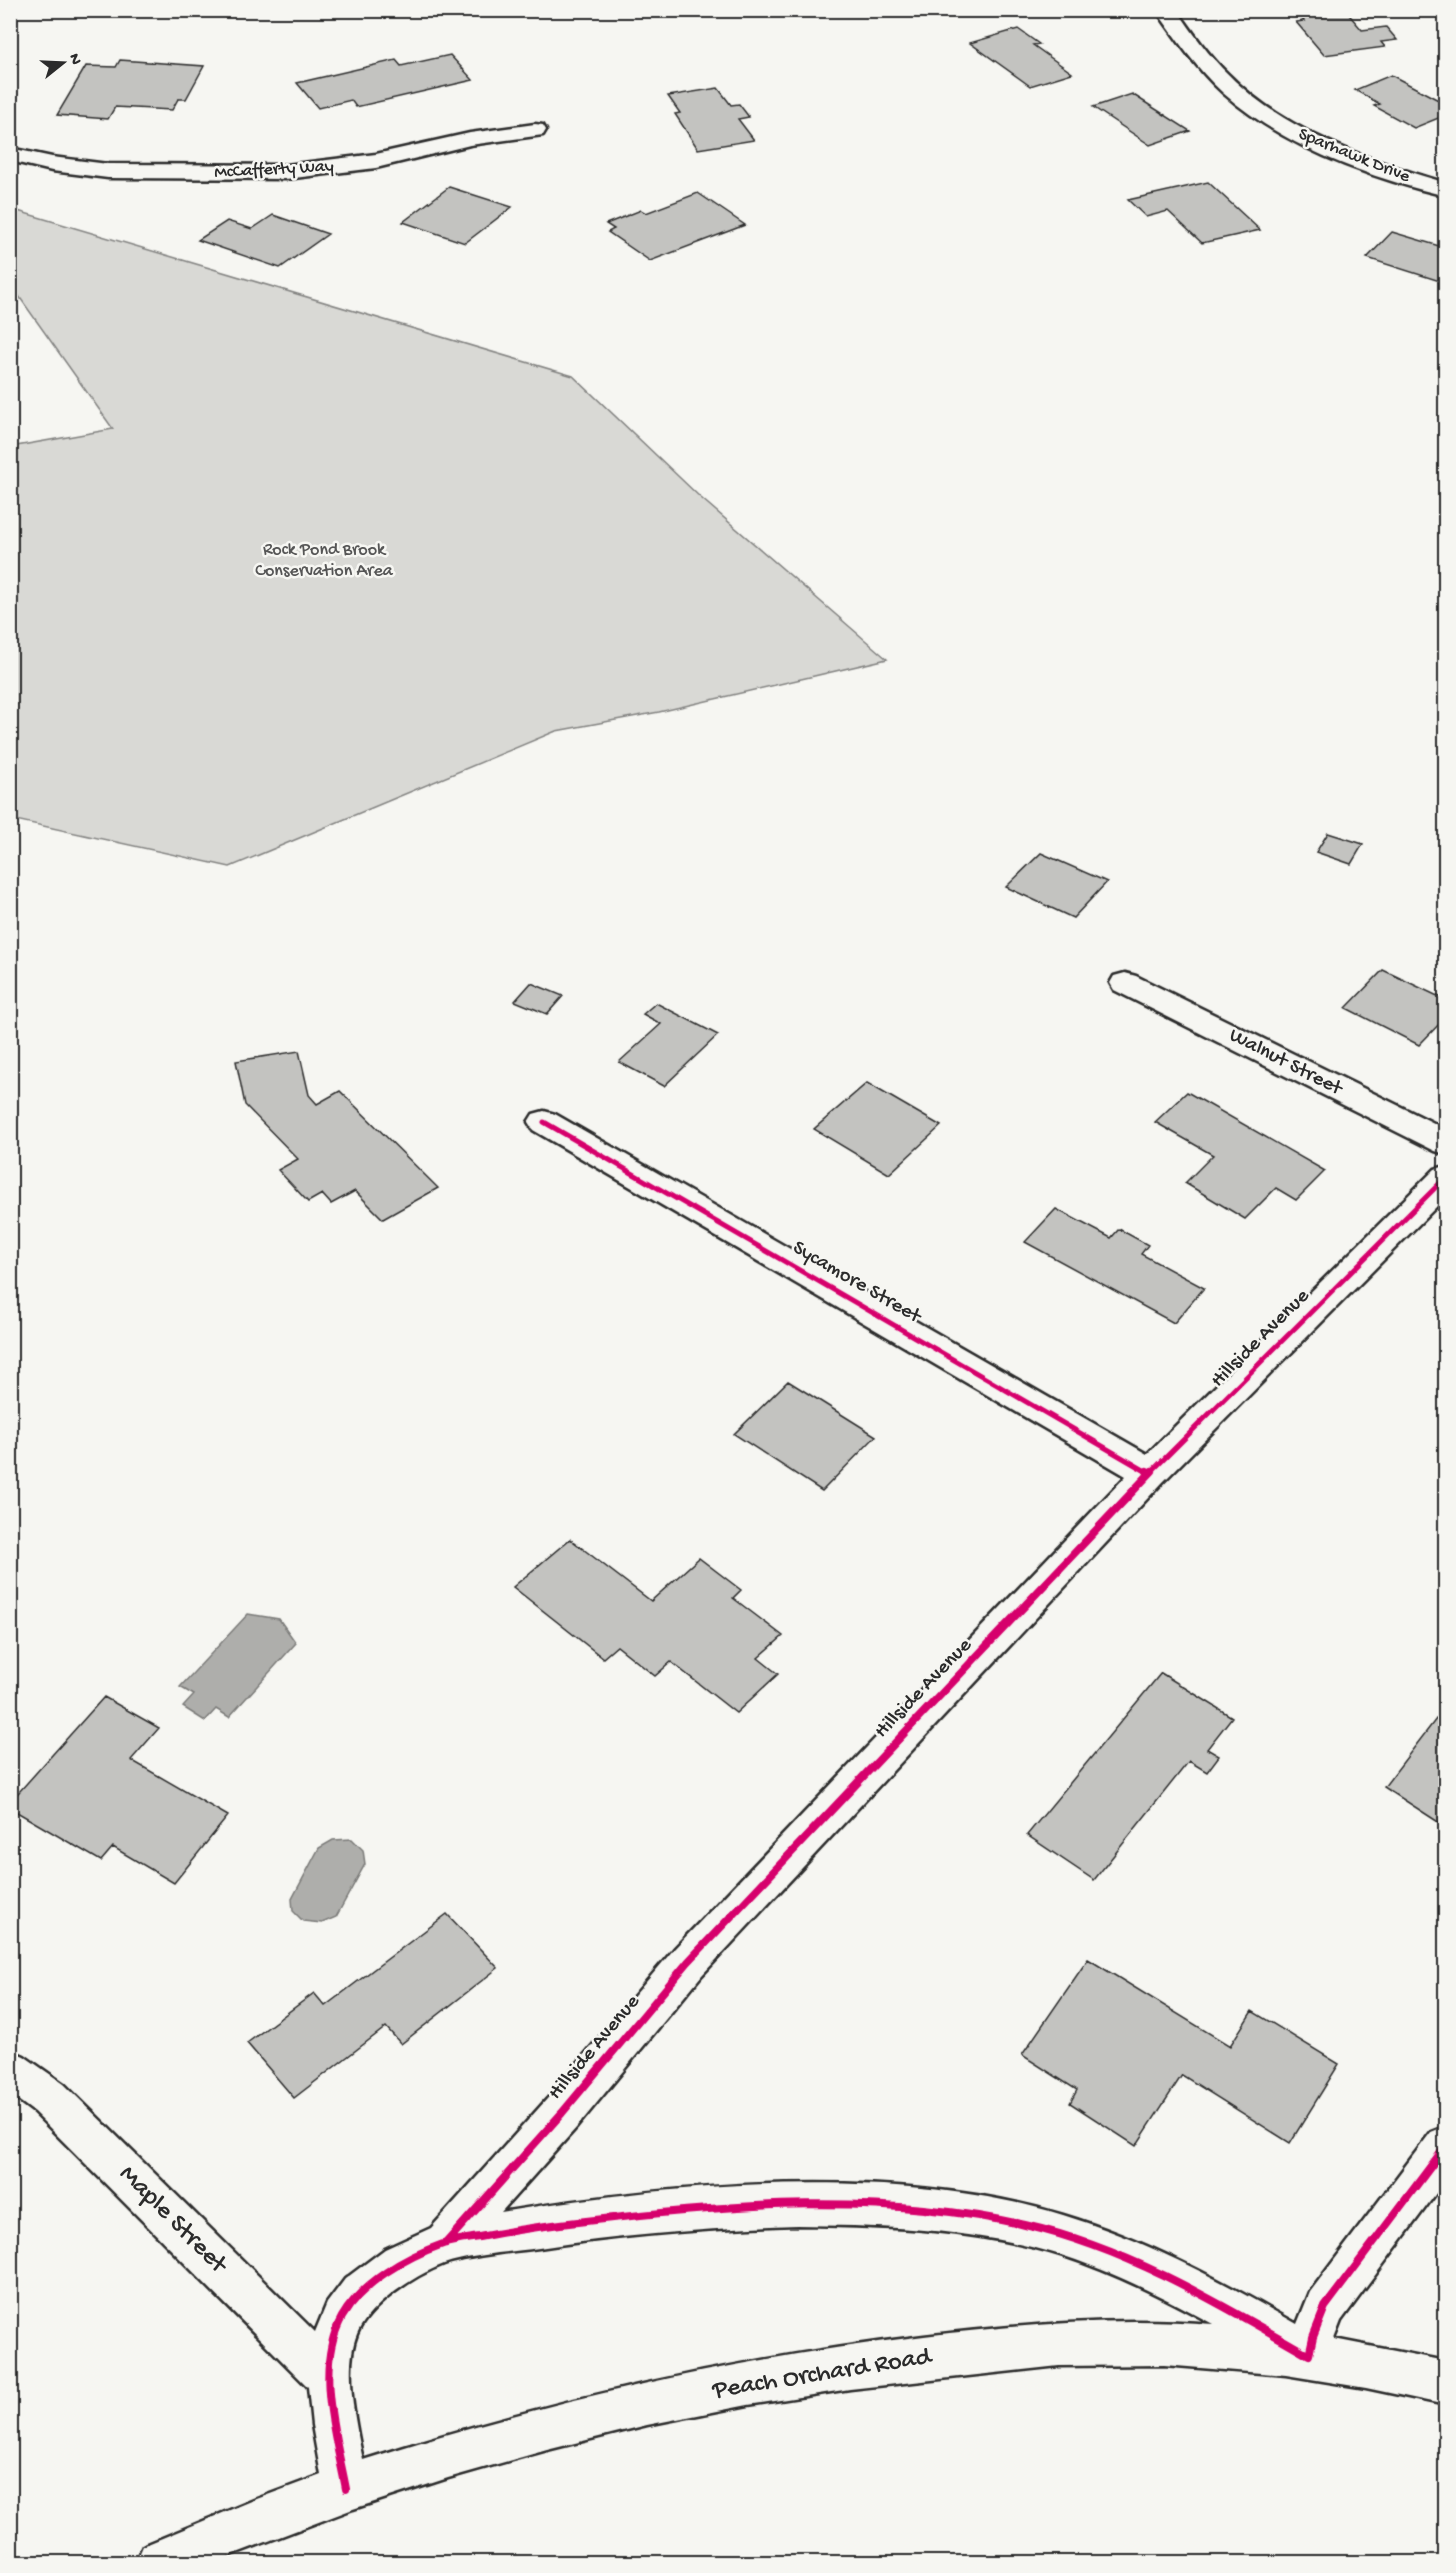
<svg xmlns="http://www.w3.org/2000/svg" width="1456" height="2573" viewBox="0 0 1456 2573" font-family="'Gochi Hand',sans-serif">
  <rect width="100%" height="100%" fill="#f6f6f2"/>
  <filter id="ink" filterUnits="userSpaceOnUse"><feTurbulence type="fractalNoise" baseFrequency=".0167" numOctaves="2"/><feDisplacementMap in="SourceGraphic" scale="12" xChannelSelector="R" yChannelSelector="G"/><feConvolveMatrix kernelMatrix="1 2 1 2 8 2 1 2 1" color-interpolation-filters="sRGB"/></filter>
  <g filter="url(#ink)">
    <path fill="#d9d9d5" stroke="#828280" stroke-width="1.5" d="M11,209l562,167 128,122 186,161 -228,53 -103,19 -326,136 -219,-48v-372l102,-18 -102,-144z"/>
    <path fill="#aeaeab" stroke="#7a7a78" stroke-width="1.5" d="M248,1614l31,5 17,24 -67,74 -13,-8 -11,12 -22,-14 11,-12 -14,-8z
      M352,1839l11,11 2,14 -29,53 -14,6 -19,-2 -10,-10 -1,-12 27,-51 14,-8z"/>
    <path fill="#c3c3c0" stroke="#2b2b2b" stroke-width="1.5" d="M1295,10h50l17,20 24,-3 11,13 -16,2 4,5 -61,8 -28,-33 8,-1z
      M1018,29l21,15 -6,1 39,28 -42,13 -60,-43z
      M450,55l23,25 -117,27 -5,-7 -33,8 -21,-25 99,-23 5,6z
      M120,60l84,6 -18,33h-8l-6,11 -57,-3 -7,12 -51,-4 29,-49 30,1z
      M1391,75l55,29v11l-32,13 -40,-22 6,-2 -25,-14z
      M718,88l13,17 8,-1 10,13 -11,2 16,21 -56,9 -23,-35 5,-1 -12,-17z
      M1132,94l58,37 -40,14 -57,-38z
      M1208,182l52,48 -58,13 -34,-32 -22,6 -18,-17z
      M449,187l63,20 -47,36 -62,-21z
      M698,193l47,32 -95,36 -42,-29 6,-3 -8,-5 35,-14 5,3z
      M273,215l55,19 -48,34 -82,-28 29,-19 25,8z
      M1392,232l54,16v35l-79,-25z
      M1328,833l35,11 -12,20 -35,-12z
      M1041,853l66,29 -34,36 -67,-31z
      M1383,970l63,30v17l-27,28 -73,-37z
      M531,983l32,13 -16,18 -32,-13z
      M656,1003l62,32 -54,51 -45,-24 42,-38 -18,-10z
      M299,1051l10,44 8,9 23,-13 98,97 -55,31 -28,-28 -24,13 -9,-10 -14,8 -30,-32 20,-11 -53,-54 -9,-44z
      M867,1083l74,43 -52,48 -75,-45z
      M1187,1092l138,79 -29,29 -20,-12 -31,31 -60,-36 28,-28 -58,-33z
      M1056,1209l55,29 8,-9 29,16 -7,9 63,34 -30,35 -149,-81z
      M788,1381l88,55 -54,55 -88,-57z
      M570,1539l81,62 48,-43 42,32 -8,8 50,38 -25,22 20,16 -42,39 -65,-51 -16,14 -38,-30 -14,12 -90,-71z
      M1161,1673l71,44 -25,32 12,7 -12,16 -18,-11 -95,119 -67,-45z
      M104,1697l55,31 -28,32 97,56 -54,67 -61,-36 -12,14 -91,-53v-6z
      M1446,1706v121l-62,-40z
      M447,1914l51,54 -97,76 -15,-17 -92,71 -47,-55 67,-50 11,13z
      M1088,1959l142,87 22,-35 87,53 -49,79 -108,-68 -46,71 -66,-43 7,-13 -55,-35z"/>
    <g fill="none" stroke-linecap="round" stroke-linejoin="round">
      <g stroke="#2b2b2b" stroke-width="5">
        <path id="minor" d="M1156,10h21c16,23 32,46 52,65 57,58 140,85 217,108v13c-79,-19 -162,-49 -223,-103 -26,-24 -47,-54 -67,-83z
          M535,124l8,1 3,5 -3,5 -73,10 -94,23 -90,11 -178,-1 -56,-7 -42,-10v-13l42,9 56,7 178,1 90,-11 94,-21z
          M1125,973l11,3 310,153v25l-11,-3 -321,-161 -4,-7 4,-7z
          M544,1111l11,3 592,340 288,-285 11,-3v31l-284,286 -460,492 -125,152 -76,85c172,-28 394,-49 562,3 83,25 159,66 234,109l13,-32 121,-160 15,-6v54l-105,141 -7,18 112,22v44l-80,-17 -80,-13 -122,-10 -105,1 -209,23 -102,16 -101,20 -100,25 -99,28 -95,31 -140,53h-77l7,-16 111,-46 67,-25 -9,-50 -4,-38 -274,-275 -24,-18v-44l14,6 40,28 251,248 12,-29 18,-24 40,-30 46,-21 116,-129 127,-150 452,-473 -593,-346 -5,-8 5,-8zM797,2225c90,1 181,4 267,31 52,17 101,42 149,68 -97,-8 -193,1 -289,12 -193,23 -376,65 -561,124 -7,-35 -20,-91 -6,-126 12,-29 58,-59 87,-70 26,-9 67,-12 95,-16 85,-13 172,-20 258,-23z"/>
      </g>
      <use href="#minor" fill="#f6f6f2" fill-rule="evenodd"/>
      <g stroke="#f6f6f2" stroke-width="9">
        <path id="cycleway-far1" d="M544,1122l605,351
          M1150,1473l296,-296"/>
      </g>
      <g stroke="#f6f6f2" stroke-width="11">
        <path id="cycleway" d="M1147,1471l3,2
          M446,2243l116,-130 126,-151 464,-491
          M346,2489c-10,-53 -32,-121 -4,-172 20,-35 64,-60 101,-73 12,-4 24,-5 36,-7 35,-7 71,-12 107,-16 145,-17 295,-29 439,4 102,23 194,78 284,130l4,-18 12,-30 121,-161"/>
      </g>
      <use href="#cycleway-far1" stroke="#d6006c" stroke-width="5"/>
      <use href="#cycleway" stroke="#d6006c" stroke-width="8"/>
    </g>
  </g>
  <g text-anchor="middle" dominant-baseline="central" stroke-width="5" stroke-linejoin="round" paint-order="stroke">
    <g font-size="18" fill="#2b2b2b" stroke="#f6f6f2">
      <text transform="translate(1354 156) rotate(22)">Sparhawk Drive</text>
      <text transform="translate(274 170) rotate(-3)">McCafferty Way</text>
    </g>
    <g font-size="18" fill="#565656" stroke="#f6f6f2">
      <text x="324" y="550">Rock Pond Brook<tspan x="324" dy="21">Conservation Area</tspan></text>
    </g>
    <g font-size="21" fill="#2b2b2b" stroke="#f6f6f2">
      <text transform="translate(1285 1063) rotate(27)">Walnut Street</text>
      <text transform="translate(856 1283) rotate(30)">Sycamore Street</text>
      <text transform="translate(1261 1339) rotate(-45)">Hillside Avenue</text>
      <text transform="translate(924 1689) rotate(-46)">Hillside Avenue</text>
      <text transform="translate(595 2048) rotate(-50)">Hillside Avenue</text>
    </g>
    <g font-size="26" fill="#2b2b2b" stroke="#f6f6f2">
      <text transform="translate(172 2220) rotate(45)">Maple Street</text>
      <text transform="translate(822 2375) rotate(-9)">Peach Orchard Road</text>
    </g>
  </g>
  <rect width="1456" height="2573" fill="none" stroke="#f6f6f2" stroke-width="36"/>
  <rect x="18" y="18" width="1420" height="2537" fill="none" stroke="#2b2b2b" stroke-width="2" filter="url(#ink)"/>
  <g transform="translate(63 63) rotate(72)" stroke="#f6f6f2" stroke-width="4.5" paint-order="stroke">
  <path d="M0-4.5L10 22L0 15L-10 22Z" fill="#2b2b2b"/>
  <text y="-9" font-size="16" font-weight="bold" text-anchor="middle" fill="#2b2b2b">N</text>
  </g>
</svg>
